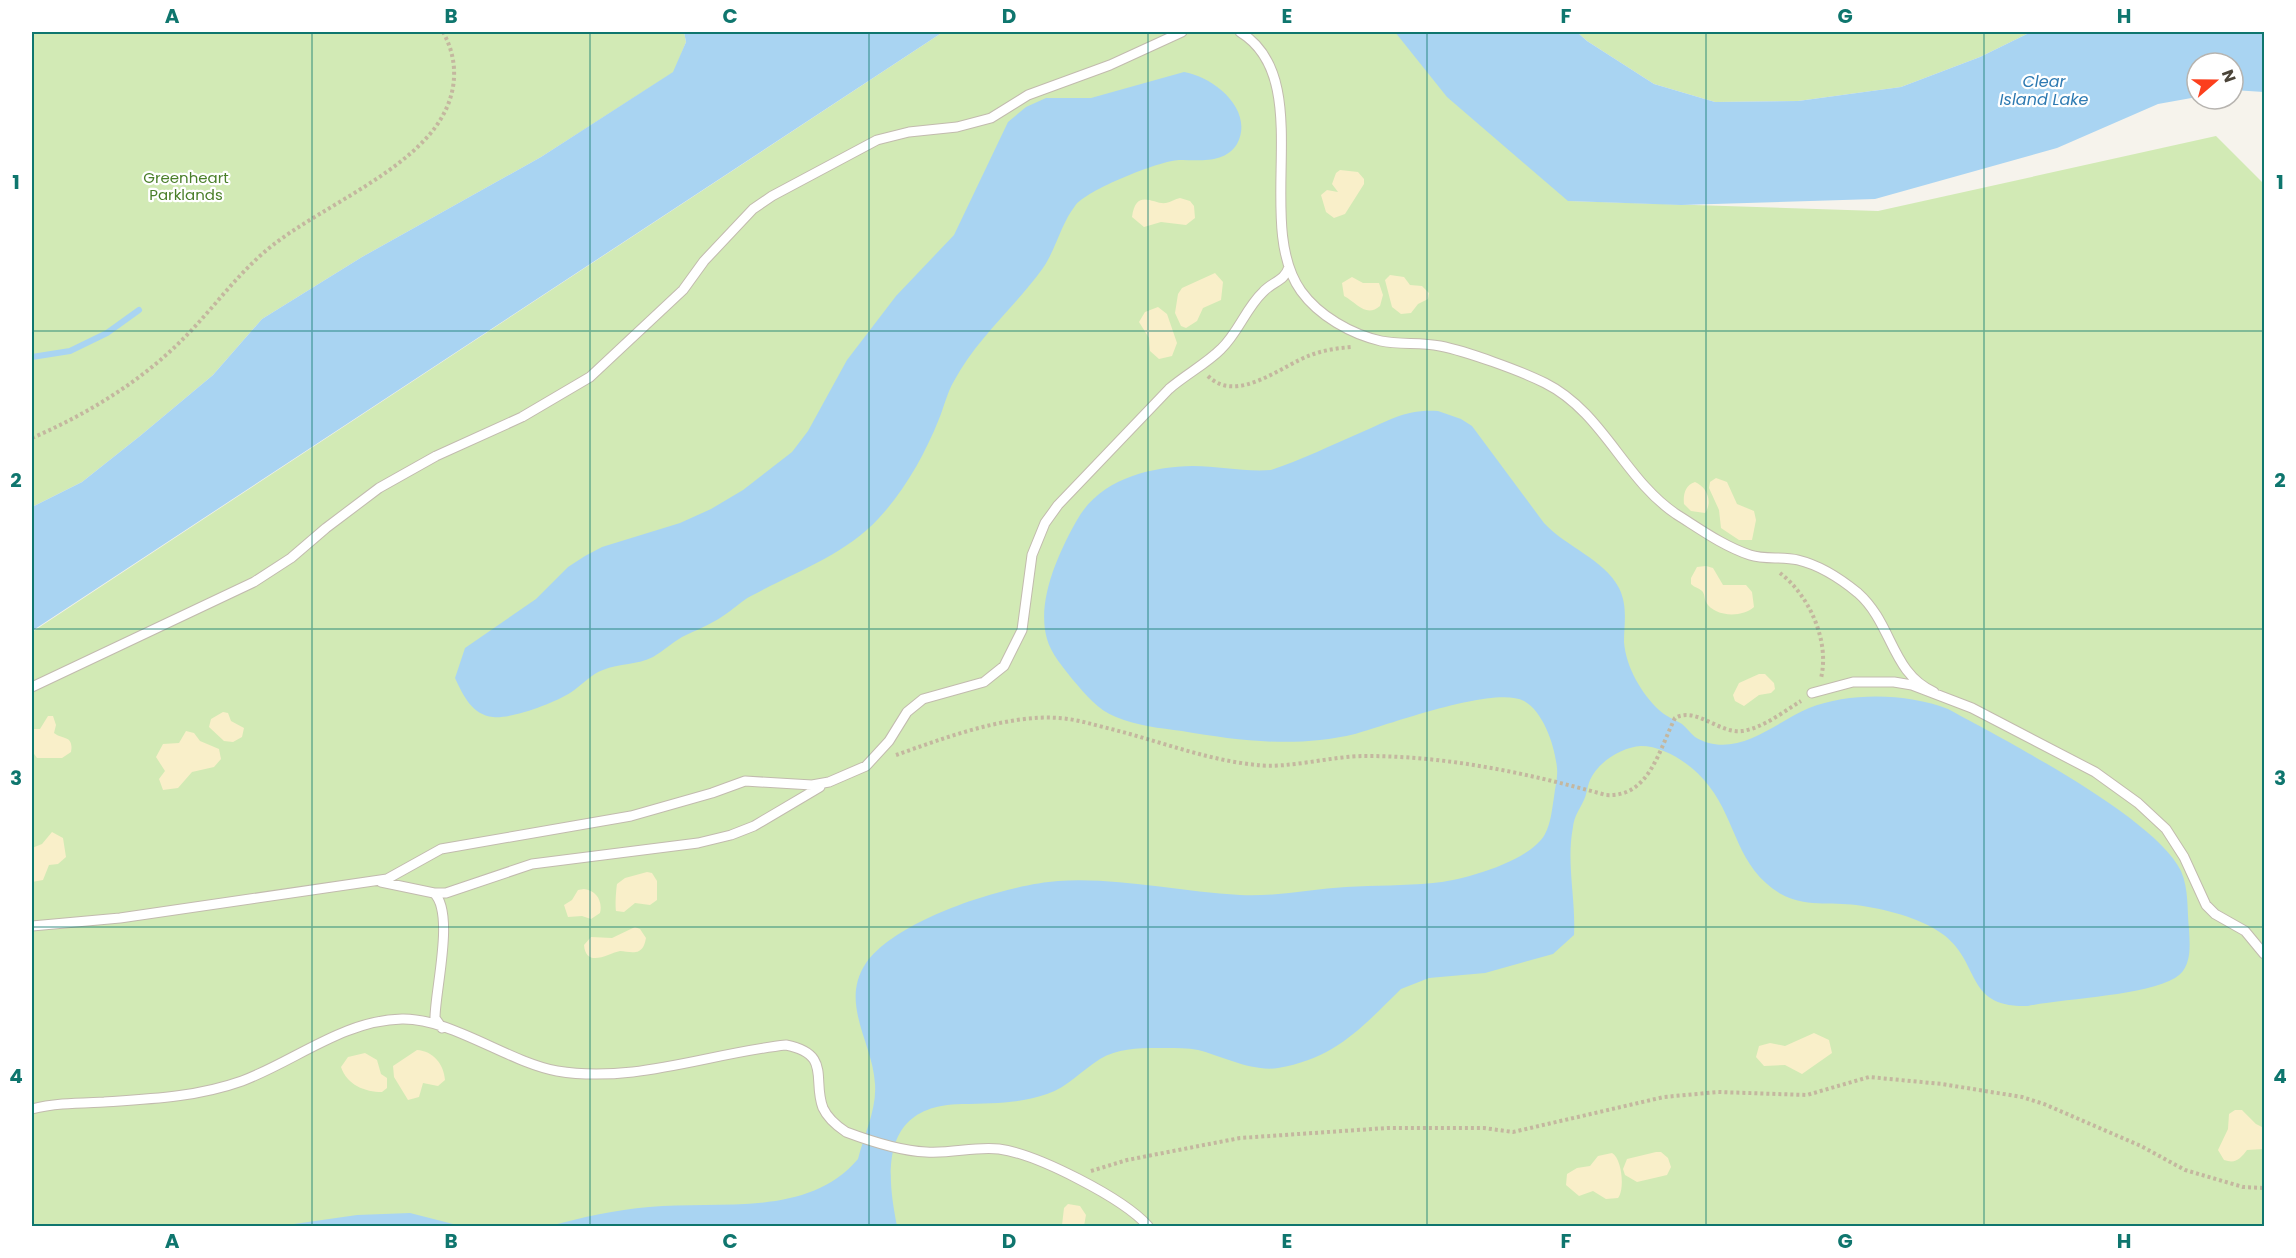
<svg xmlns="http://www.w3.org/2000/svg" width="2296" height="1258" viewBox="0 0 2296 1258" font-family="Poppins,sans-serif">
  <rect width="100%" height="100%" fill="#f6f3ec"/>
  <path fill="#d2eab5" d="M32,32h652l2,10 -12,30 -133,85 -179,100 -100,62 -49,56 -73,61 -58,46 -50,25z
    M943,32h455l171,169 309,10 338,-75 48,48v1042h-2232v-594z
    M1577,32h454l-51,25 -79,30 -103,14 -83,1 -61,-18 -67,-43z"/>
  <path fill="#f9efc9" d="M1340,170l18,2 6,7v5l-19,30 -11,4 -8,-6 -5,-17 6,-5 11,2 -6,-8 4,-11z
    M1180,198l10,3 4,5 1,12 -9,7 -25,-3 -17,5 -12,-10c4,-30 22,-12 34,-14 5,-1 9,-4 14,-5z
    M1215,273l8,9 -2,18 -18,8 -6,13 -11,7 -5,-2 -6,-13 3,-19 4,-6z
    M1390,275l14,2 6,8 12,1 7,7 -1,6 -10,5 -7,9 -10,1 -9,-7 -7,-27z
    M1352,277l11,6h16l4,12 -3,11c-14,12 -23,-3 -36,-10l-2,-13z
    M1158,307l9,7 10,29 -5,13 -13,3 -9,-8 -1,-13 -10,-16 6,-10z
    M1716,478l11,4 10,22 17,7 2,9 -4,20h-13l-18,-12 -2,-18 -10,-22 1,-6z
    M1695,482c12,5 18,20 10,31l-14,-2 -7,-7c-1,-9 1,-19 11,-22z
    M1706,566l7,2 10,17h23l6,7 2,15c-12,11 -40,10 -48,-5 -2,-3 -1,-7 -3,-10 -3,-4 -8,-4 -12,-8v-6l6,-11z
    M1759,674h6l9,9 1,6 -4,4 -12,2 -15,11 -9,-5 -2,-6 6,-12z
    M223,712l5,1 3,8 13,7 -2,9 -9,5 -9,-1 -15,-14 2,-8z
    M48,716h5l3,9 -2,8c9,7 20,2 17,19l-9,6h-25l-5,-7v-22h8z
    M186,731l8,2 6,8 19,8 2,10 -7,8 -22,5 -14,16 -15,2 -4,-11 6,-8 -9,-14 7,-13 16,-1z
    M52,832l11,6 3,19 -8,7 -9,1 -6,15 -11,2v-34l10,-4z
    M647,872l5,1 5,8v19l-7,5 -15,-2 -11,9 -8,-1c-1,-5 0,-21 1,-27l8,-6z
    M584,889c12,1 19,12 16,24l-9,6 -9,-3 -14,1 -4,-12 8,-5 6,-10z
    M635,927l5,2 6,9c-1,5 -2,10 -7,13 -6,3 -13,0 -19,0 -11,2 -34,18 -36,-6l7,-8 21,1z
    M1814,1033l15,7 3,13 -30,21 -17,-9 -21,1 -8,-9 3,-11 11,-3 15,3z
    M417,1050c16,1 27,14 28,30l-7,6 -15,-3 -4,14 -11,3 -14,-23 -1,-11z
    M365,1053l12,7 4,14 6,4v10l-5,4c-17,0 -35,-7 -41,-25l7,-10z
    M2235,1110h7l14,14 8,4v21l-17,1c-7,9 -11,14 -23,10l-6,-10 10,-21 1,-15z
    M1656,1152h5l7,6 3,9 -4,8 -30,7 -12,-7 -2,-6 4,-10z
    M1612,1153c10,5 13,37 6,45l-12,1 -13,-8 -14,5 -13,-11 1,-11 10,-6 13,-2 8,-10z
    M1068,1204l12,2 6,9 -2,11h-25l3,-1 2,-17z"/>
  <path fill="#a9d4f2" d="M684,32h259l-911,599v-124l50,-25 58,-46 73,-61 49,-56 100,-62 179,-100 132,-85 13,-30z
    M1395,32h182l10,9 67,43 61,18 83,-1 103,-14 79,-30 51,-25h233v60l-31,-2v-27h-36v34l-39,7 -101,44 -182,51 -194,6 -113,-4 -121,-104z
    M1184,72c30,5 71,38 53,72 -12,20 -39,16 -58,16 -20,1 -93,30 -104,46 -13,16 -19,43 -32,62 -29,40 -66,70 -89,113 -7,12 -10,26 -15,38 -14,35 -34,71 -60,99 -34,37 -84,54 -128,78 -10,5 -18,14 -28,20 -13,9 -27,14 -41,21 -10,6 -19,14 -29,20 -15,8 -34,6 -50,13 -12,4 -22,16 -33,23 -16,10 -58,26 -77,24 -21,-2 -30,-22 -38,-39l10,-30 71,-49 32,-32 17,-11 17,-9 78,-24 31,-14 32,-19 49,-38 16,-21 39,-71 49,-64 58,-61 54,-113 18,-15 20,-9h45z
    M1438,411l23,8 11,7 72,97c22,24 60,36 75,65 9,18 5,36 5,54 2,25 17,51 35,68 6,6 15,9 23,14 5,4 8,9 13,13 40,24 79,-14 114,-29 41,-16 98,-15 139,1 55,30 207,108 233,162 8,18 6,40 8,58 1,18 3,39 -14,49 -30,18 -109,20 -147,28 -65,2 -46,-45 -87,-73 -23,-16 -56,-24 -85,-28 -24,-3 -53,2 -75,-11 -45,-27 -43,-70 -72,-108 -14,-19 -43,-40 -68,-40 -19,1 -43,16 -51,34 -3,7 -3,15 -7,22 -4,8 -9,15 -10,25 -7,36 3,72 1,108l-21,19 -68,19 -56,5 -28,11c-40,39 -65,69 -123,79 -26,4 -56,-12 -80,-18 -10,-2 -22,-2 -32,-2 -22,0 -46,-1 -66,11 -18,11 -32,28 -53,35 -30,10 -54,9 -85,10 -79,1 -77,63 -65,122h-347c33,-9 65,-16 99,-19 68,-7 158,12 209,-48 6,-24 19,-50 17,-75 -2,-41 -36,-81 -9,-121 31,-44 139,-78 192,-82 61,-4 121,11 182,14 35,2 71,-6 106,-8 29,-2 58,-1 87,-4 29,-2 98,-22 112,-49 6,-11 7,-25 9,-37 1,-10 4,-19 3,-29 -2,-21 -13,-56 -33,-67 -30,-16 -136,24 -169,33 -58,14 -115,7 -173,-3 -22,-3 -45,-5 -66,-14 -18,-7 -30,-22 -43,-37 -9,-12 -22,-26 -26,-41 -11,-38 12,-87 30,-119 23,-41 72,-53 116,-54 26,0 51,6 78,4 30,-10 61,-25 91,-38 28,-12 44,-23 76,-21z
    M410,1213l51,13h-181l77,-11z"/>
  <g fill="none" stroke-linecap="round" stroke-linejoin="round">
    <path stroke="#a9d4f2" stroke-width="6" d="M32,357l38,-6 37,-18 32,-23"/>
    <g stroke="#c2bbae" stroke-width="11">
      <path id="service" d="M1240,32c78,47 12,190 61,259 18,25 50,43 80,50 19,4 39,1 59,5 26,5 81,25 105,37 58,29 79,96 131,131 24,15 47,32 74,41 15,5 32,1 48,5 21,5 43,19 60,33 35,31 33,80 76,99
        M32,687l222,-105 37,-24 35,-30 53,-40 57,-32 86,-39 68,-40 93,-87 21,-29 49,-52 19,-13 105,-56 32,-8 48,-5 34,-9 37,-23 82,-30 72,-33
        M1812,693l41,-11h41l18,3 60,23 123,64 43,31 28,26 18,28 22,48 9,9 30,17 19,23
        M381,882l53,11h12l86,-29 166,-21 33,-8 23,-9 66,-39
        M434,893c21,20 1,97 1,125l7,10
        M32,926l88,-8 267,-39 54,-30 190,-33 81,-23 33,-12 67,4 17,-3 37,-16 23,-25 18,-29 16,-13 61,-17 20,-16 18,-36 10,-75 13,-32 13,-18 111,-116c16,-14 37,-25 52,-40 17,-16 25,-41 42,-57 10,-11 21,-10 26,-25
        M32,1109c23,-6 48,-6 72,-7 47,-3 93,-5 138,-21 53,-20 102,-61 160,-62 49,-1 106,43 155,52 77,13 153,-18 229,-26 46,9 26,35 37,63 5,11 14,18 23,24 24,9 54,19 80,20 25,2 49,-6 73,-3 38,5 124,49 149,77"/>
    </g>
    <path stroke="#c4b79f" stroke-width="4" stroke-dasharray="3 3" stroke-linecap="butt" d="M1208,376c29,29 74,-11 103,-21 13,-5 27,-7 41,-8
      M32,438c53,-23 105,-54 147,-95 33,-32 58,-70 94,-98 50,-39 138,-74 169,-128 16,-28 16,-58 1,-85
      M1780,573c29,22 50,68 41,105
      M896,755c48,-17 112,-41 163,-37 15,1 29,5 44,9 51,12 102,33 154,38 30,4 75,-9 108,-9 84,0 161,17 241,39 43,3 53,-45 69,-77 21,-12 44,16 67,13 21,-3 41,-19 59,-30
      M1091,1171l36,-11 113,-22 147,-10h97l29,4 151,-35 54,-5 89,3 62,-18 73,7 80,13 22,7 97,42 44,24 58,17 21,1"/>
    <use href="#service" stroke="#fff" stroke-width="9"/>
  </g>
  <path fill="none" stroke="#0f766e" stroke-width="1.5" stroke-opacity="0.55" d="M312,32v1194M590,32v1194M869,32v1194M1148,32v1194M1427,32v1194M1706,32v1194M1984,32v1194M32,331h2232M32,629h2232M32,927h2232"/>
  <g text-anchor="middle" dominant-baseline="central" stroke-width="4.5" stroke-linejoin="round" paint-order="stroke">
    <g font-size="15" fill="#4a7f2a" stroke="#fff">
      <text x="186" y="177">Greenheart<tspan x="186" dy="17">Parklands</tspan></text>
    </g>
    <g font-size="16" font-style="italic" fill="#2e7ab2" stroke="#fff">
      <text x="2044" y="81">Clear<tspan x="2044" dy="18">Island Lake</tspan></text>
    </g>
  </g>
  <rect width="2296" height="1258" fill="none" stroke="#ffffff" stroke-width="66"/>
  <g transform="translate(2215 81) rotate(70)"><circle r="28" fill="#ffffff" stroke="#b7b4b0" stroke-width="1.5"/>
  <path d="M0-4.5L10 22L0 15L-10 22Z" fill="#fc3f1d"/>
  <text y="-9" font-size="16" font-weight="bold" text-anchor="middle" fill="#4b4439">N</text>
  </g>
  <rect x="33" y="33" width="2230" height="1192" fill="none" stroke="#0f766e" stroke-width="2"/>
  <g font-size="20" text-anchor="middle" font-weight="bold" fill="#0f766e">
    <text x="172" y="23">A</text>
    <text x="451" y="23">B</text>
    <text x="730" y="23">C</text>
    <text x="1009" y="23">D</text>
    <text x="1287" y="23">E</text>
    <text x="1566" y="23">F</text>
    <text x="1845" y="23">G</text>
    <text x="2124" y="23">H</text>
    <text x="16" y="189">1</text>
    <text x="2280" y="189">1</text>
    <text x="16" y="487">2</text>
    <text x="2280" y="487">2</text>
    <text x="16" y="785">3</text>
    <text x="2280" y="785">3</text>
    <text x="16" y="1083">4</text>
    <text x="2280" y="1083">4</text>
    <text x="172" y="1248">A</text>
    <text x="451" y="1248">B</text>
    <text x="730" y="1248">C</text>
    <text x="1009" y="1248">D</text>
    <text x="1287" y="1248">E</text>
    <text x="1566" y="1248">F</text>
    <text x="1845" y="1248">G</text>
    <text x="2124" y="1248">H</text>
  </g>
</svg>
